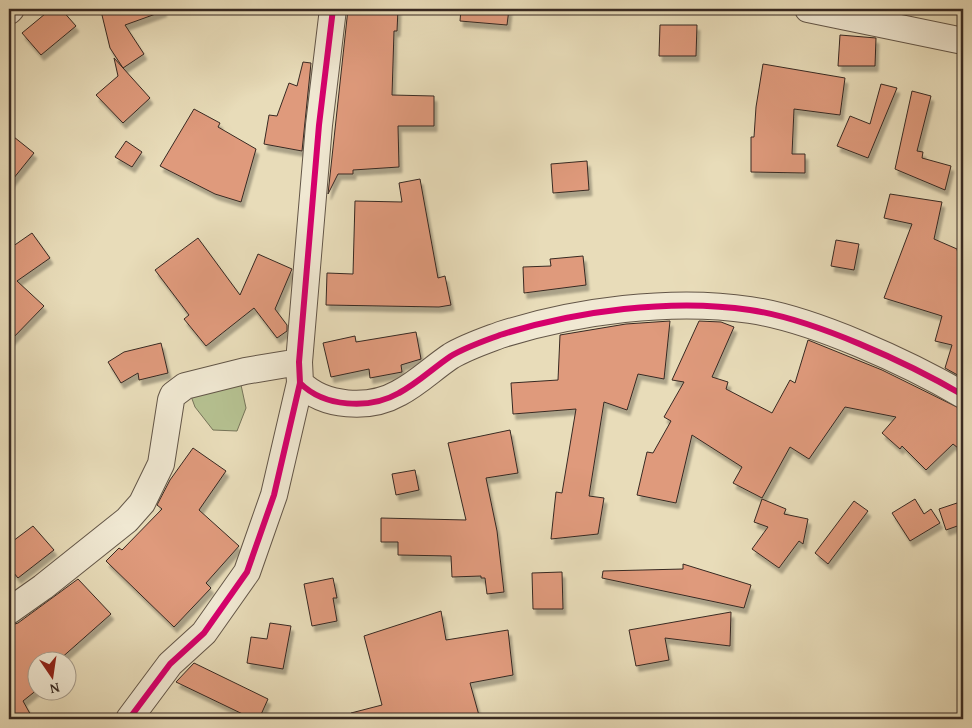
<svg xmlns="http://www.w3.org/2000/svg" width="972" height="728" viewBox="0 0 972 728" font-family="'Gentium Book Plus',serif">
  <defs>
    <filter id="shadow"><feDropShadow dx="3" dy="5.5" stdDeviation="1" flood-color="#0004"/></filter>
  </defs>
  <rect width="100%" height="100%" fill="#e8dcb9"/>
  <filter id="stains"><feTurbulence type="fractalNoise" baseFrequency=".004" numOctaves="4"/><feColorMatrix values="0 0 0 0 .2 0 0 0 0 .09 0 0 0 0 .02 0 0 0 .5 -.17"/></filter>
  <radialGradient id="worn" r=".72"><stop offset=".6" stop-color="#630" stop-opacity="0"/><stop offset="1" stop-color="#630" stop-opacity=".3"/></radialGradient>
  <path fill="#b5c090" stroke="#767459" d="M241,385l5,23 -9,23 -24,-1 -18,-23 -7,-19z"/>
  <path fill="#df9a7c" stroke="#372922" filter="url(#shadow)" d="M51,9h10l15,17 -35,29 -19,-22z
    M110,9h53l1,2 -39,14 19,29 -21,14 -13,-20 -9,-37z
    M348,9h50l-1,22h-3l-2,64 42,1v30h-36l1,41 -46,3v4h-15l-10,20z
    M461,9h48l-2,16 -47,-4z
    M660,25h37l-1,31h-37z
    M840,35l36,3 -1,28h-37z
    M114,58l36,40 -27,25 -27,-28 22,-19z
    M303,62l8,1 -9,88 -38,-7 5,-29 8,1 12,-33 8,3z
    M763,64l82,14 -5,37 -46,-6 -2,45h13v19l-54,-1v-35h3l2,-30z
    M881,84l16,4 -29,70 -31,-12 13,-30 20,8z
    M912,91l19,5 -14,55 6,1 -1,6 29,8 -6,24 -50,-21z
    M194,109l26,14 -2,4 38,22 -15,53 -26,-8 -55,-28z
    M9,133l25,20 -25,31z
    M126,141l16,11 -10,15 -17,-10z
    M587,161l2,29 -36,3 -2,-29z
    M420,179l18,99 7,-2 6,29 -12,2 -113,-2 1,-32 26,1 2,-73 47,1 -3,-19z
    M890,194l52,8 -8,37 23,10 6,31v98l-18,-10 7,-23 -17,-4 7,-25 -58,-18 28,-74 -28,-6z
    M32,233l18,25 -33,23 27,25 -35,36v-93z
    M198,238l42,57 18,-41 34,15 -17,40 12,16v6l-10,7 -23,-30 -48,38 -22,-27 5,-4 -34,-45z
    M836,240l23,4 -5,26 -23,-4z
    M583,256l3,29 -62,8 -1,-26 28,-1 -1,-7z
    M670,321l-6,58 -26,-5 -11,36 -23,-8 -15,94 15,2 -6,36 -47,5 5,-47 6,1 14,-84 -63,5 -2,-31 47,-3 2,-45 66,-11z
    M699,321l22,1 13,5 -22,50 16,5 -2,7 46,24 18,-33 5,3 13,-43 74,30 81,40v42l-10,-8 -27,26 -24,-24 -2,3 -18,-16 14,-16 -51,-10 -36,52 -19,-12 -28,51 -29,-15 9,-16 -50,-32 -16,68 -39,-8 10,-43 6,1 18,-32 -7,-4 20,-35 -12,-2z
    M416,332l5,27 -20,6 1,7 -32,6 -1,-9 -38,8 -8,-34 32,-7 1,6z
    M161,343l7,30 -29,7 -1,-7 -17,10 -13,-21 16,-10z
    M510,430l8,43 -32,5 11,53 7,61 -17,2 -2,-16h-4v-2l-29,1 -1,-21 -53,-1v-13h-17v-24l85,2 -18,-77z
    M193,448l33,23 -27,39 40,36 -33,37 5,5 -37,39 -68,-66 13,-13 3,2 40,-41 -5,-4 13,-25z
    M415,470l4,20 -23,5 -4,-21z
    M762,499l24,10 -2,5 24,5 -5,25 -4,-3 -20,27 -27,-19 16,-22 -14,-5z
    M915,499l9,15 7,-5 9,14 -30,18 -18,-28z
    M854,501l14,10 -40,53 -13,-11z
    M963,501v23l-17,6 -7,-21z
    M33,526l21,24 -36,28 -9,-11v-23z
    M683,564l68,21 -7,23 -142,-30 1,-7 80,-2z
    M562,572l1,37h-30l-1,-36z
    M333,578l4,20h-4l4,23 -25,5 -8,-42z
    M78,579l33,35 -52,46h-21v29l-15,12 10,18h-24v-93l9,-3z
    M441,611l5,29 62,-10 5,45 -43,8 10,36h-129v-6l31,-8 -18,-69z
    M731,612l-1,34 -65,-8 4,22 -33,6 -7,-36z
    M270,623l21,3 -8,43 -36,-6 4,-26 16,2z
    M194,663l74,36 -9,20h-6l-77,-37z"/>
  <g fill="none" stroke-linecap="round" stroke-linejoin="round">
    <g stroke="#635648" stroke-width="28">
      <path id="minor" d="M808,9l155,32
        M9,11l2,-2
        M300,383c24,24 69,27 99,10 19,-10 34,-25 52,-37 15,-9 33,-15 49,-21 75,-24 172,-37 250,-25 63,9 158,53 213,85
        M9,611l34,-24 84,-67 15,-17 19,-39 10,-64 2,-5 12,-9 60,-15 54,-9
        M129,719l41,-55 34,-31 43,-61 27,-77 26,-112 -1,-21 20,-237 14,-116"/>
    </g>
    <use href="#minor" stroke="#f0e8d2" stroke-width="26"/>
    <g stroke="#f0e8d2" stroke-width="9">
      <path id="cycleway" d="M300,383c24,24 69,27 99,10 19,-10 34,-25 52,-37 15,-9 33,-15 49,-21 75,-24 172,-37 250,-25 63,9 158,53 213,85
        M129,719l41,-55 34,-31 43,-61 27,-77 26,-112 -1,-21 20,-237 14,-116"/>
    </g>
    <use href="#cycleway" stroke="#d6006c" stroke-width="6"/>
  </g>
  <rect width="972" height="728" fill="none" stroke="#e8dcb9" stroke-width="30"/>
  <rect x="10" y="10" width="952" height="708" fill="none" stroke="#372922" stroke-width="2.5"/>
  <rect x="15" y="15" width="942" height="698" fill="none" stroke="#372922"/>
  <g transform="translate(52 676) rotate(167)"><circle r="24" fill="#f0e8d2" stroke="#a69c8c"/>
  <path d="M0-4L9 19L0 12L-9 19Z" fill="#8f2418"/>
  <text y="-8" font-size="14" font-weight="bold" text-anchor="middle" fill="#372922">N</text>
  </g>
  <rect width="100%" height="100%" filter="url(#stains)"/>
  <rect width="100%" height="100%" fill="url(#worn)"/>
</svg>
